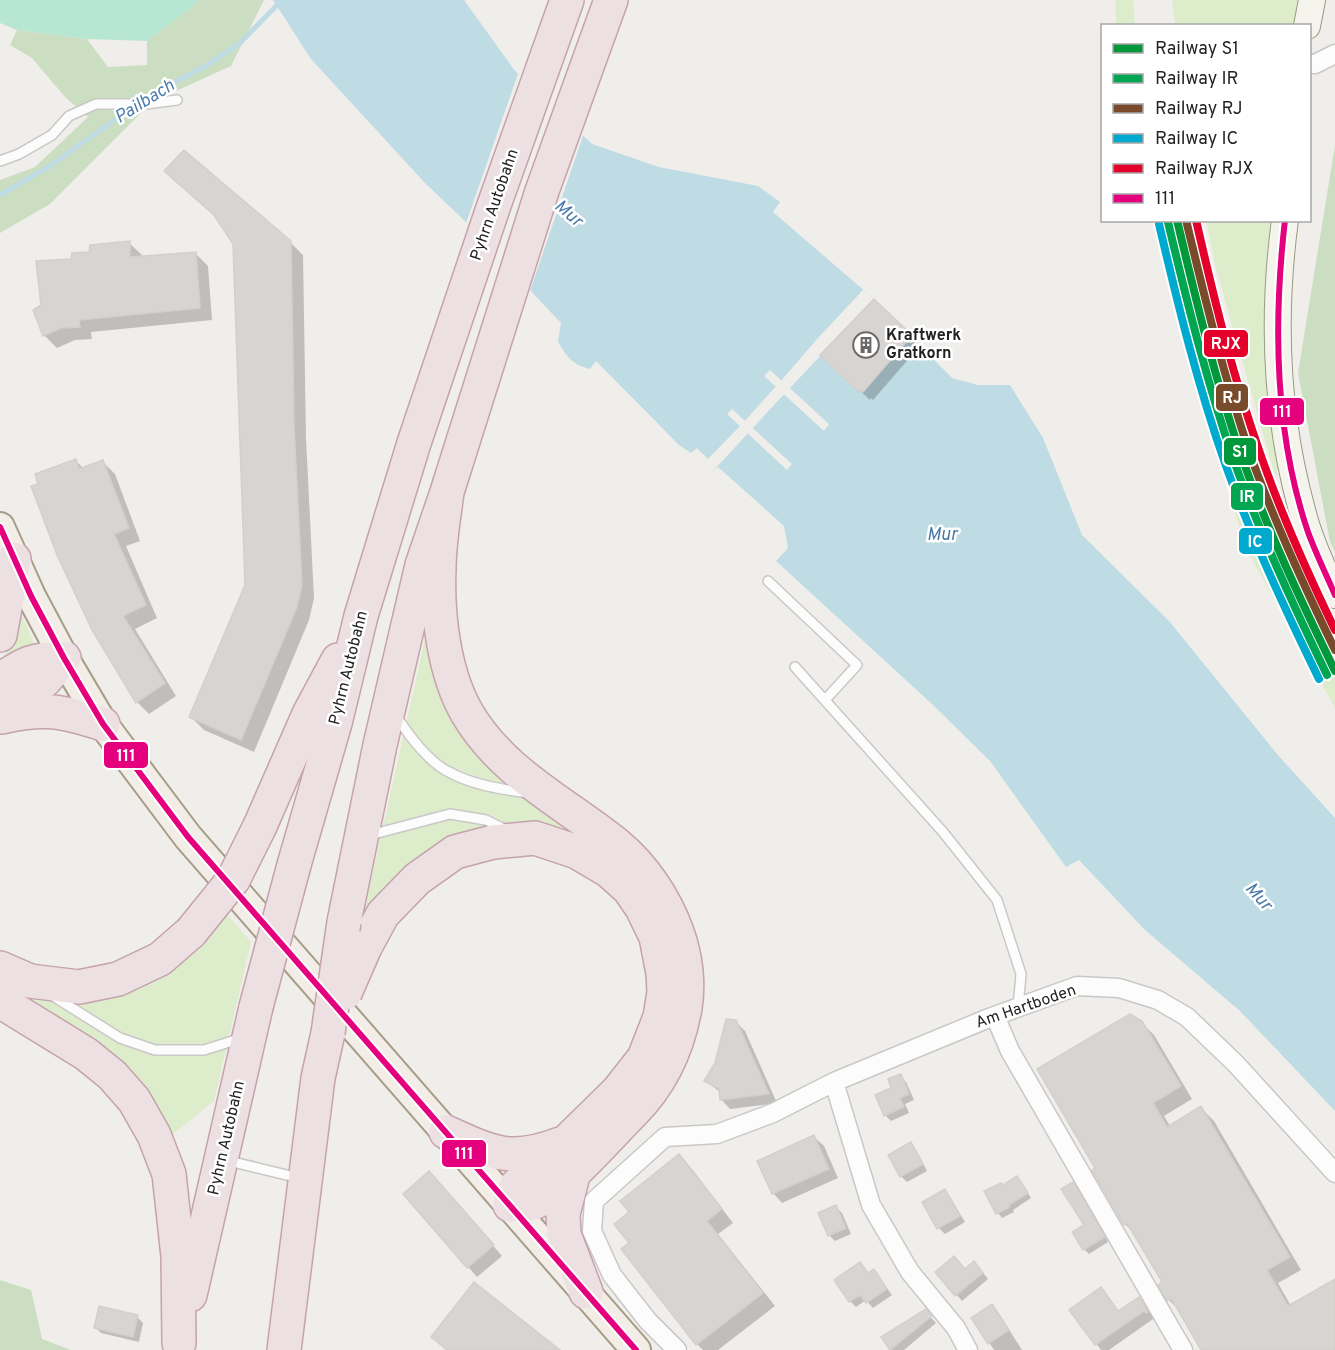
<svg xmlns="http://www.w3.org/2000/svg" width="1335" height="1350" viewBox="0 0 1335 1350" font-family="Overpass,sans-serif">
  <rect width="100%" height="100%" fill="#f0eeeb"/>
  <path fill="#ddeccb" d="M1115,0h18l2,25h-19z
    M1172,0h130l-4,26 -123,-1z
    M1156,221h14l11,47 49,174 34,94 71,143v29l-91,-163z
    M1206,221h66l-4,34 14,164 -6,60 -61,-214z
    M20,612l16,35 -35,18z
    M425,639l7,2 100,154 128,115 -18,167 13,-165 -142,-83 -153,100z
    M226,913l25,29 -37,159 -47,38 -159,-153 33,11z"/>
  <path fill="#cbdec1" d="M199,0h65l-33,66 -79,36 -102,102 -50,29v-53l35,-13 53,-50 -23,-20 -33,-39 -22,-13 7,-15 70,9 21,28 39,-2v-24l45,-34z
    M1335,145v407l-5,-10 -32,-169z
    M0,1280l31,10 11,49 29,11h-71z"/>
  <path fill="#b7e6d2" d="M0,0h199l-7,7 -45,34 -60,-2 -70,-9 -17,-7z"/>
  <path fill="#bfdbe3" fill-rule="evenodd" d="M273,0h191l51,71 77,73 67,23 99,19 22,16 -7,10 101,87 78,79 26,7h32l33,53 39,97 87,86 108,133 58,64v293l-95,-100 -95,-81 -66,-70 -13,7 -76,-106 -58,-57 -156,-143 12,-13 -4,-22 -66,-59 -5,4 -9,-8 4,-4 -11,-11 -6,5 -12,-8 -83,-84 -6,8c-16,-3 -24,-13 -32,-27l3,-19 -93,-99 -43,-41 -114,-124zM770,370l59,54 -5,7 -60,-55zM732,409l60,55 -5,6 -60,-56z"/>
  <path fill="#f0eeeb" d="M519,71l65,62 -55,161 -32,-34 2,-5 -2,4 -32,-33z
    M863,290l11,9 -86,91 -8,-8 38,-44z
    M777,385l9,7 -35,38 -8,-7z
    M742,424l8,7 -37,40 -9,-8z"/>
  <path fill="#0003" d="M290,242l13,13 3,184 8,159 -5,22 -55,132 -50,-22 -13,-13 55,-132z
    M129,243l13,12v3l53,-5 13,13 4,54 -121,12 1,7 -17,1 -18,8 -13,-13 -2,-29 31,-46 17,-7z
    M874,301l46,45 -47,54 -2,-2 -1,2 -39,-36z
    M76,461l8,8 19,-7 12,12 25,67 -14,5 31,72 -22,11 41,67 -27,18 -12,-12 -97,-218z
    M735,1021l10,10 32,72 -47,6 -9,-10v-6l-15,-12 10,-18z
    M1141,1022l13,13 38,64 -28,17 6,10 31,-18 13,13 87,149 -23,13 13,23 44,-18v62h-132l-21,-37 -13,-13 -5,-17 -27,-47 -12,-12 -28,-56z
    M900,1076l6,6 8,18 -9,4 4,9 -18,8 -6,-6 8,-26z
    M814,1137l10,9 14,32 -56,25 -9,-10z
    M910,1144l6,6 11,21 -20,11 -6,-6z
    M679,1156l13,13 41,54 -15,11 57,72 -57,44h-15l-6,-6 -66,-131z
    M1021,1182l10,16 -18,12 1,2 -12,6 -4,-5 -12,-21z
    M438,1183l64,73 -25,21 -72,-82z
    M1072,1184l5,4 31,54 -19,12 -5,-5 2,-23z
    M944,1191l6,6 15,25 -20,12 -6,-6z
    M836,1207l6,6 9,21 -16,7 -6,-6z
    M860,1264l9,10 5,-3 18,24 -19,13 -7,-8 -10,7 -6,-6z
    M980,1269l8,10 -26,22 -25,-29z
    M1101,1289l18,23 20,-13 9,9 7,13 -2,-2 -44,31h-8l-30,-40z
    M992,1306l6,6 24,38h-28l-21,-32z
    M925,1311l11,12 -32,27h-12l-9,-13z
    M137,1317l6,6 -4,19 -38,-9 -6,-6z"/>
  <g fill="none" stroke-linecap="round" stroke-linejoin="round">
    <path stroke="#bfdbe3" stroke-width="5" d="M0,195l50,-29 101,-72 53,-27 35,-23 43,-44"/>
  </g>
  <path fill="#d7d4d2" stroke="#d3d0cc" stroke-width="1.5" d="M184,150l107,91 3,185 8,159 -5,22 -56,133 -52,-23 56,-132 -12,-341 -19,-29 -50,-44z
    M130,241v16l66,-5 4,56 -121,12 1,7 -19,1 -18,8 -10,-26 8,-5 -5,-44 35,-2 1,-6 17,-1 1,-7z
    M874,299l38,36 -49,57 -2,-2 -2,2 -39,-37z
    M76,459l3,10 24,-9 26,68 -15,6 32,71 -23,11 42,67 -29,20 -44,-73 -35,-75 -26,-69 7,-2 -3,-10z
    M1130,1014l12,7 39,65 -28,17 14,24 34,-21 89,151 -23,13 21,36 47,-27v71h-134l-30,-52 -4,3 -9,-16 4,-3 -35,-59 -3,2 -32,-55 3,-2 -58,-99z
    M726,1019l10,1 33,74 -49,6 -1,-11 -15,-8 11,-18z
    M901,1074l8,20 -9,4 4,9 -20,9 -9,-21 16,-7 -3,-9z
    M814,1135l15,34 -57,25 -15,-33z
    M911,1142l12,22 -23,13 -12,-22z
    M679,1154l43,55 -15,12 56,72 -67,52 -75,-96 8,-6 -15,-19 15,-12 -9,-11z
    M429,1171l65,74 -27,23 -64,-74z
    M1017,1176l11,17 -19,12 1,2 -14,7 -12,-23 17,-8 2,2z
    M1073,1182l32,55 -22,13 -11,-18 12,-7 -23,-36z
    M945,1189l15,27 -23,13 -15,-27z
    M836,1205l10,23 -18,8 -10,-23z
    M954,1256l11,13 9,-8 9,12 -28,23 -20,-24z
    M860,1262l8,11 6,-4 13,20 -21,14 -6,-8 -11,7 -15,-22z
    M474,1282l86,68h-113l-16,-13z
    M1101,1287l17,24 21,-14 9,15 -2,1 -2,-2 -49,34 -26,-35z
    M992,1304l17,26 -21,14 -17,-26z
    M99,1306l39,9 -5,22 -39,-9z
    M926,1309l6,7 -42,34 -9,-13z"/>
  <g fill="none" stroke-linecap="round" stroke-linejoin="round">
    <g stroke="#c9c8c7" stroke-width="12">
      <path id="service" d="M0,161l19,-7 33,-19 17,-19 27,-12h50l31,-4
        M768,581l89,84 -32,35
        M795,667l148,165 54,68 24,74 -3,34
        M396,716c12,18 32,45 51,55 25,14 53,18 81,22
        M370,835l80,-21 36,6 20,10
        M53,996l67,42 35,12h49l38,-12
        M225,1160l74,18"/>
    </g>
    <g stroke="#c9c8c7" stroke-width="21">
      <path id="minor" d="M1310,64h5l20,-10
        M995,1016l15,35 173,299
        M834,1082l37,123 39,67 46,56 12,22
        M677,1350l-29,-29 -36,-46 -20,-44 2,-30 71,-64 52,-3 56,-21 61,-31 155,-64 88,-32 42,2 39,12 29,17 49,47 99,109"/>
    </g>
    <g stroke="#999a82" stroke-width="28">
      <path id="secondary" d="M1307,26l5,-26
        M1285,220c-13,97 -9,196 17,290 7,29 21,58 33,85"/>
    </g>
    <g stroke="#a79c86" stroke-width="32">
      <path id="primary" d="M0,527l31,69 33,62 39,66 85,113 448,513"/>
    </g>
    <g stroke="#c5a2ac" stroke-width="36">
      <path id="motorway" d="M0,635l14,-76
        M0,680c25,-17 33,-21 64,-22
        M2,716l43,-36 19,-22
        M2,717c42,-10 60,-6 101,7
        M260,826l49,-112 29,-54
        M294,865l41,-142 26,-107 53,-173 79,-235 74,-208
        M344,922l36,-177 42,-180 25,-73 95,-301 69,-191
        M365,947l18,-33 34,-35 38,-27 38,-10 42,-4 42,14 32,19 20,18 13,19 14,29 7,36 1,19 -4,25 -16,41 -26,33 -51,50 -50,44 -7,20c7,-1 16,0 23,-2 25,-8 79,-70 100,-91 28,-28 45,-65 52,-104 4,-24 1,-52 -8,-76 -12,-33 -33,-65 -61,-88 -51,-41 -114,-71 -149,-131 -23,-40 -30,-98 -28,-144 0,-26 5,-52 8,-77
        M0,968l30,13 49,6 39,-8 42,-20 31,-27
        M0,1001l86,53 26,21 22,25 20,35 15,39 9,82 1,87
        M446,1132c46,21 65,31 114,12
        M574,1172l-11,42 1,20 22,58
        M190,1295l66,-288
        M284,1350l34,-272 10,-45"/>
    </g>
    <use href="#service" stroke="#fdfcfc" stroke-width="9"/>
    <use href="#minor" stroke="#fdfcfc" stroke-width="18"/>
    <use href="#secondary" stroke="#f4f4ed" stroke-width="26"/>
    <use href="#primary" stroke="#f3ede7" stroke-width="28"/>
    <use href="#motorway" stroke="#ece0e2" stroke-width="33"/>
    <g stroke="#c5a2ac" stroke-width="36" stroke-linecap="butt">
      <path id="motorway-bridge" d="M191,932l42,-52 27,-54
        M345,993l20,-46
        M256,1007l38,-142
        M328,1033l16,-111"/>
    </g>
    <use href="#motorway-bridge" stroke="#ece0e2" stroke-width="33"/>
    <g stroke="#fff" stroke-width="10">
      <path id="bus-1" d="M1285,220c-12,104 -11,212 23,312 8,22 18,42 27,63
        M0,527l31,69 33,62 39,66 85,113 448,513"/>
    </g>
    <use href="#bus-1" stroke="#e5007d" stroke-width="6"/>
    <g stroke="#fff" stroke-width="12">
      <path id="rail-1" d="M1177,220c19,80 38,160 65,238 26,73 59,143 93,213"/>
    </g>
    <g stroke="#fff" stroke-width="12">
      <path id="rail-2" d="M1168,222c19,80 39,161 66,239 26,73 59,144 93,214"/>
    </g>
    <g stroke="#fff" stroke-width="12">
      <path id="rail-3" d="M1186,220c19,79 38,157 64,234 24,67 54,132 85,196"/>
    </g>
    <g stroke="#fff" stroke-width="12">
      <path id="rail-4" d="M1159,224c19,81 39,163 67,242 26,73 59,143 93,213"/>
    </g>
    <g stroke="#fff" stroke-width="12">
      <path id="rail-5" d="M1196,220c18,79 37,157 64,233 21,61 47,119 75,177"/>
    </g>
    <use href="#rail-1" stroke="#00983a" stroke-width="8"/>
    <use href="#rail-2" stroke="#00a651" stroke-width="8"/>
    <use href="#rail-3" stroke="#7a4b2a" stroke-width="8"/>
    <use href="#rail-4" stroke="#00a9ce" stroke-width="8"/>
    <use href="#rail-5" stroke="#e4002b" stroke-width="8"/>
  </g>
  <defs>
    <g id="building-ring" transform="scale(1.35)"><circle r="9.5" fill="#fff" stroke="#6a6968" stroke-width="1.5"/><path d="M-4-6H4V6H1V3H-1V6H-4ZM-2.5-4.3h1.7v1.8h-1.7ZM.8-4.3h1.7v1.8H.8ZM-2.5-1h1.7V.8h-1.7ZM.8-1h1.7V.8H.8Z" fill="#6a6968"/></g>
  </defs>
  <g fill-rule="evenodd">
    <use href="#building-ring" x="866" y="345"/>
  </g>
  <g text-anchor="middle" dominant-baseline="central" stroke-width="5" stroke-linejoin="round" paint-order="stroke">
    <g font-size="16" fill="#222" stroke="#fff">
      <text transform="translate(495 205) rotate(-71)">Pyhrn Autobahn</text>
      <text transform="translate(349 668) rotate(-76)">Pyhrn Autobahn</text>
      <text transform="translate(1026 1007) rotate(-19)">Am Hartboden</text>
      <text transform="translate(227 1138) rotate(-77)">Pyhrn Autobahn</text>
    </g>
    <g font-size="16" font-weight="bold" fill="#222" stroke="#fff" text-anchor="start">
      <text x="886" y="336">Kraftwerk<tspan x="886" dy="18">Gratkorn</tspan></text>
    </g>
    <g font-size="18" font-style="italic" fill="#4a7aab" stroke="#fff">
      <text transform="translate(145 102) rotate(-32)">Pailbach</text>
      <text transform="translate(568 214) rotate(40)">Mur</text>
      <text x="942" y="535">Mur</text>
      <text transform="translate(1258 897) rotate(49)">Mur</text>
    </g>
  </g>
  <g stroke="#fff" stroke-width="2">
    <rect x="1203" y="329" width="46" height="29" rx="6" fill="#e4002b"/>
    <rect x="1215" y="383" width="34" height="29" rx="6" fill="#7a4b2a"/>
    <rect x="1259" y="397" width="46" height="29" rx="6" fill="#e5007d"/>
    <rect x="1223" y="437" width="34" height="29" rx="6" fill="#00983a"/>
    <rect x="1230" y="482" width="34" height="29" rx="6" fill="#00a651"/>
    <rect x="1238" y="527" width="35" height="28" rx="6" fill="#00a9ce"/>
    <rect x="103" y="741" width="46" height="28" rx="6" fill="#e5007d"/>
    <rect x="441" y="1139" width="46" height="29" rx="6" fill="#e5007d"/>
  </g>
  <g font-size="16" text-anchor="middle" font-weight="bold" fill="#fff">
    <text x="1226" y="349">RJX</text>
    <text x="1232" y="403">RJ</text>
    <text x="1282" y="417">111</text>
    <text x="1240" y="457">S1</text>
    <text x="1247" y="502">IR</text>
    <text x="1255" y="547">IC</text>
    <text x="126" y="761">111</text>
    <text x="464" y="1159">111</text>
  </g>
  <rect x="1101" y="24" width="210" height="198" fill="#ffffff" stroke="#a7a7a7" stroke-width="1.5"/>
  <rect x="1113" y="44" width="30" height="9" fill="#00983a" stroke="#a7a7a7" stroke-width="1.5"/>
  <text x="1155" y="54" font-size="18" fill="#222222">Railway S1</text>
  <rect x="1113" y="74" width="30" height="9" fill="#00a651" stroke="#a7a7a7" stroke-width="1.5"/>
  <text x="1155" y="84" font-size="18" fill="#222222">Railway IR</text>
  <rect x="1113" y="104" width="30" height="9" fill="#7a4b2a" stroke="#a7a7a7" stroke-width="1.5"/>
  <text x="1155" y="114" font-size="18" fill="#222222">Railway RJ</text>
  <rect x="1113" y="134" width="30" height="9" fill="#00a9ce" stroke="#a7a7a7" stroke-width="1.5"/>
  <text x="1155" y="144" font-size="18" fill="#222222">Railway IC</text>
  <rect x="1113" y="164" width="30" height="9" fill="#e4002b" stroke="#a7a7a7" stroke-width="1.5"/>
  <text x="1155" y="174" font-size="18" fill="#222222">Railway RJX</text>
  <rect x="1113" y="194" width="30" height="9" fill="#e5007d" stroke="#a7a7a7" stroke-width="1.5"/>
  <text x="1155" y="204" font-size="18" fill="#222222">111</text>
</svg>
